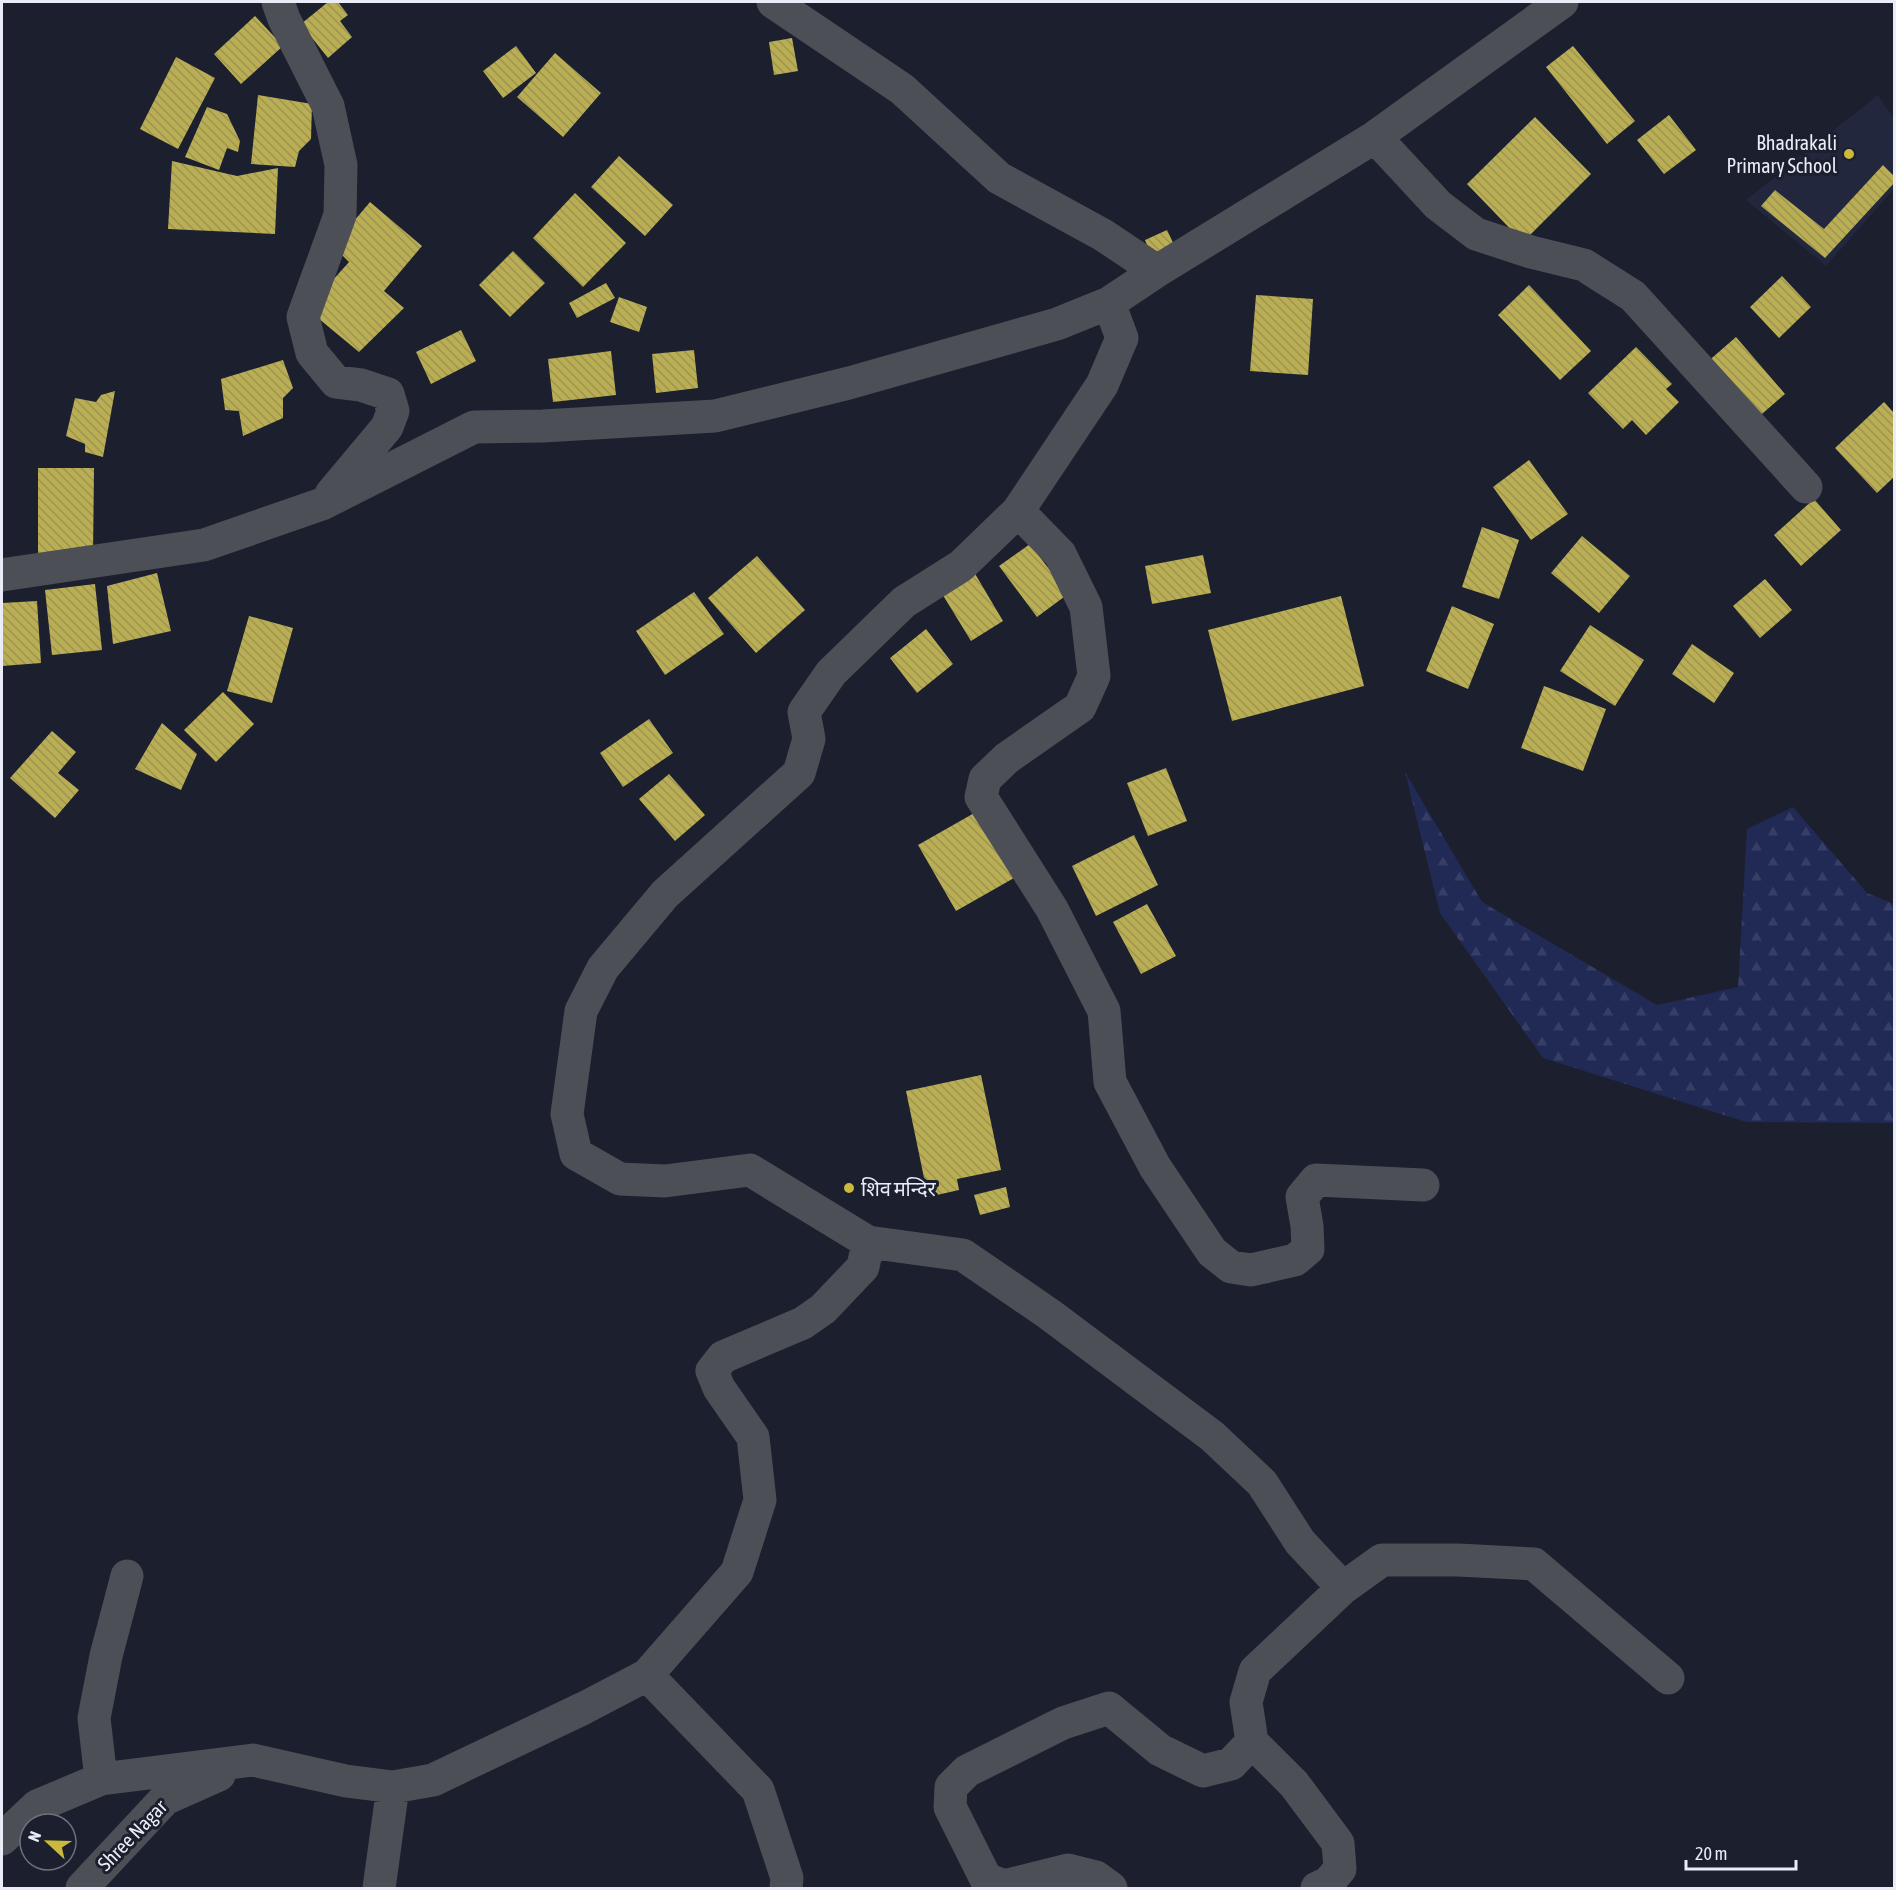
<svg xmlns="http://www.w3.org/2000/svg" width="1896" height="1890" viewBox="0 0 1896 1890" font-family="'Asap Condensed','Noto Sans Devanagari',sans-serif">
  <defs>
    <pattern id="forest-firs" width="22" height="20" patternUnits="userSpaceOnUse" patternTransform="scale(1.5)"><rect width="22" height="20" fill="#212955"/><path d="M5 1l3.5 6h-7zM16 11l3.5 6h-7z" fill="#373e66"/></pattern>
    <pattern id="building-back-hatch" width="6" height="6" patternUnits="userSpaceOnUse" patternTransform="scale(1.5)"><rect width="6" height="6" fill="#baae54"/><path d="M-1 5l2 2M0 0l6 6M5-1l2 2" fill="none" stroke="#9d9452"/></pattern>
  </defs>
  <rect width="100%" height="100%" fill="#1b1f2e"/>
  <path fill="#22273d" d="M1878,95l16,24v70l-68,77 -80,-66z"/>
  <path fill="url(#forest-firs)" d="M1405,772l77,130 175,103 81,-18 9,-158 46,-22 74,86 27,11v219l-148,-1 -203,-64 -103,-145z"/>
  <path fill="url(#building-back-hatch)" d="M328,2h10l10,13 -8,6 12,16 -24,21 -27,-34z
    M255,16l28,30 -42,38 -27,-30z
    M792,38l6,33 -24,4 -5,-33z
    M516,46l20,27 -33,25 -20,-27z
    M1573,46l62,75 -28,23 -61,-77z
    M555,53l46,40 -38,44 -46,-40z
    M176,57l39,21 -37,71 -38,-20z
    M258,95l54,9 -1,35 -12,12 -4,16 -44,-3z
    M207,107l20,7 13,27 -2,11 -11,-4 -8,22 -34,-13z
    M1669,115l27,35 -32,24 -27,-34z
    M1535,117l56,57 -68,68 -56,-58z
    M619,156l54,49 -28,31 -54,-49z
    M172,161l65,15 41,-8 -3,66 -107,-5z
    M1883,165l11,11v7l-69,75 -64,-52 14,-16 49,39z
    M575,193l51,50 -43,44 -50,-49z
    M370,202l52,44 -38,45 20,17 -45,44 -52,-43 42,-47 -16,-16z
    M1167,230l9,19 -23,11 -8,-20z
    M513,251l32,32 -35,34 -31,-32z
    M1782,276l29,31 -32,31 -29,-31z
    M606,283l9,15 -38,20 -8,-15z
    M1529,285l62,66 -31,29 -62,-65z
    M1256,295l57,4 -5,76 -58,-4z
    M619,297l28,10 -8,25 -29,-10z
    M461,330l15,31 -45,23 -15,-32z
    M1736,337l49,57 -30,26 -50,-56z
    M1636,347l36,37 -6,5 13,13 -33,33 -14,-15 -9,9 -35,-36z
    M694,350l4,38 -42,5 -4,-39z
    M611,351l5,44 -63,7 -5,-43z
    M283,360l10,28 -10,10v20l-40,18 -4,-25 -14,-1 -4,-31z
    M115,391l-12,66 -18,-5v-8l-19,-8 9,-38 21,4 5,-7z
    M1884,402l10,11v64l-17,16 -42,-45z
    M1529,460l39,54 -37,26 -38,-53z
    M38,468h56l-1,90h-55z
    M1814,499l27,31 -40,36 -27,-31z
    M1482,527l37,13 -20,59 -37,-12z
    M1582,536l48,40 -31,37 -48,-40z
    M1030,544l38,50 -31,23 -38,-51z
    M1203,555l8,38 -59,11 -7,-38z
    M757,556l48,54 -49,43 -48,-55z
    M974,572l29,49 -32,20 -30,-49z
    M157,573l14,58 -58,13 -6,-58z
    M1765,579l27,31 -32,28 -27,-32z
    M95,584l7,66 -50,5 -7,-65z
    M694,592l30,42 -59,41 -29,-44z
    M1341,596l23,90 -132,35 -24,-91z
    M37,601l4,62 -39,3v-63z
    M1452,606l42,18 -26,65 -42,-18z
    M249,616l44,12 -21,75 -45,-12z
    M1590,625l54,35 -29,46 -55,-35z
    M926,629l27,35 -36,29 -27,-35z
    M1692,644l42,29 -20,30 -42,-29z
    M1544,686l62,23 -23,62 -62,-23z
    M223,692l31,32 -38,38 -32,-32z
    M649,719l24,34 -50,34 -23,-34z
    M162,723l35,31 -16,36 -46,-21z
    M52,731l24,21 -18,21 21,17 -24,28 -45,-40z
    M1166,768l21,53 -39,15 -21,-53z
    M669,774l36,41 -30,26 -36,-42z
    M976,812l38,66 -58,33 -38,-66z
    M1134,835l24,50 -62,31 -24,-50z
    M1147,904l29,52 -35,18 -28,-52z
    M981,1075l20,95 -44,9 2,11 -31,7 -22,-106z
    M1006,1187l4,20 -30,8 -6,-20z"/>
  <g fill="none" stroke-linecap="round" stroke-linejoin="round">
    <path stroke="#4d4f57" stroke-width="33" d="M278,2l6,17 44,87 13,59 -1,50 -37,102 9,36 24,29 25,3 27,9 5,17 -6,16 -56,67
      M773,2l129,87 97,89 104,57 54,36
      M1375,137l63,68 38,29 55,18 53,13 49,31 173,191
      M1109,303l13,35 -20,47 -84,126 -57,55 -57,36 -73,71 -27,39 5,27 -10,34 -134,121 -62,74 -22,43 -14,103 9,40 44,25 45,2 85,-11 118,72 95,13 86,59 163,122 50,47 38,59 43,46 -88,83 -9,31 6,40 -21,22 -28,7 -43,-21 -51,-42 -46,15 -96,48 -16,16 -1,20 36,72 18,7 64,-16 28,7 15,11
      M1018,511l42,43 26,53 8,69 -14,31 -73,51 -22,21 -4,18 71,112 52,102 6,71 45,85 57,85 19,15 20,3 44,-10 13,-11 -1,-23 -5,-29 14,-17 107,5
      M2,575l202,-30 118,-41 152,-77 69,-1 172,-10 134,-33 208,-59 52,-21 48,-32 218,-134 187,-135
      M1343,1588l39,-28h76l76,4 134,114
      M647,1675l111,115 29,88 -1,10
      M1252,1742l42,42 44,59 2,26 -12,14 -11,5
      M101,1779l-7,-61 12,-62 21,-80
      M2,1839l35,-33 64,-27 152,-19 93,21 47,6 40,-7 151,-72 63,-33 90,-103 23,-72 -7,-63 -34,-49 -7,-17 11,-14 80,-34 20,-14 40,-42 5,-25
      M82,1888l83,-89 54,-24
      M379,1888l14,-101"/>
  </g>
  <g fill="#cbba39" stroke="#1b1f2e" stroke-width="2">
    <circle cx="1849" cy="154" r="6"/>
    <circle cx="849" cy="1188" r="6"/>
  </g>
  <g text-anchor="middle" dominant-baseline="central" stroke-width="6" stroke-linejoin="round" paint-order="stroke">
    <g font-size="20" fill="#eaedf7" stroke="#1b1f2e" text-anchor="end">
      <text x="1837" y="142">Bhadrakali<tspan x="1837" dy="23">Primary School</tspan></text>
      <text x="861" y="1188" text-anchor="start">शिव मन्दिर</text>
    </g>
    <g font-size="20" fill="#eaedf7" stroke="#1b1f2e">
      <text transform="translate(132 1835) rotate(-46)">Shree Nagar</text>
    </g>
  </g>
  <rect width="1896" height="1890" fill="none" stroke="#eaedf7" stroke-width="6"/>
  <g transform="translate(48 1842) rotate(292)"><circle r="28" fill="#1b1f2e" stroke="#6e717e" stroke-width="1.5"/>
  <path d="M0-4.5L10 22L0 15L-10 22Z" fill="#cbba39"/>
  <text y="-9" font-size="16" font-weight="bold" text-anchor="middle" fill="#eaedf7">N</text>
  </g>
  <path d="M1686 1860v9h110v-9" fill="none" stroke="#eaedf7" stroke-width="3"/>
  <text x="1695" y="1860" font-size="18" fill="#eaedf7" stroke="#1b1f2e" stroke-width="4.5" paint-order="stroke">20 m</text>
</svg>
